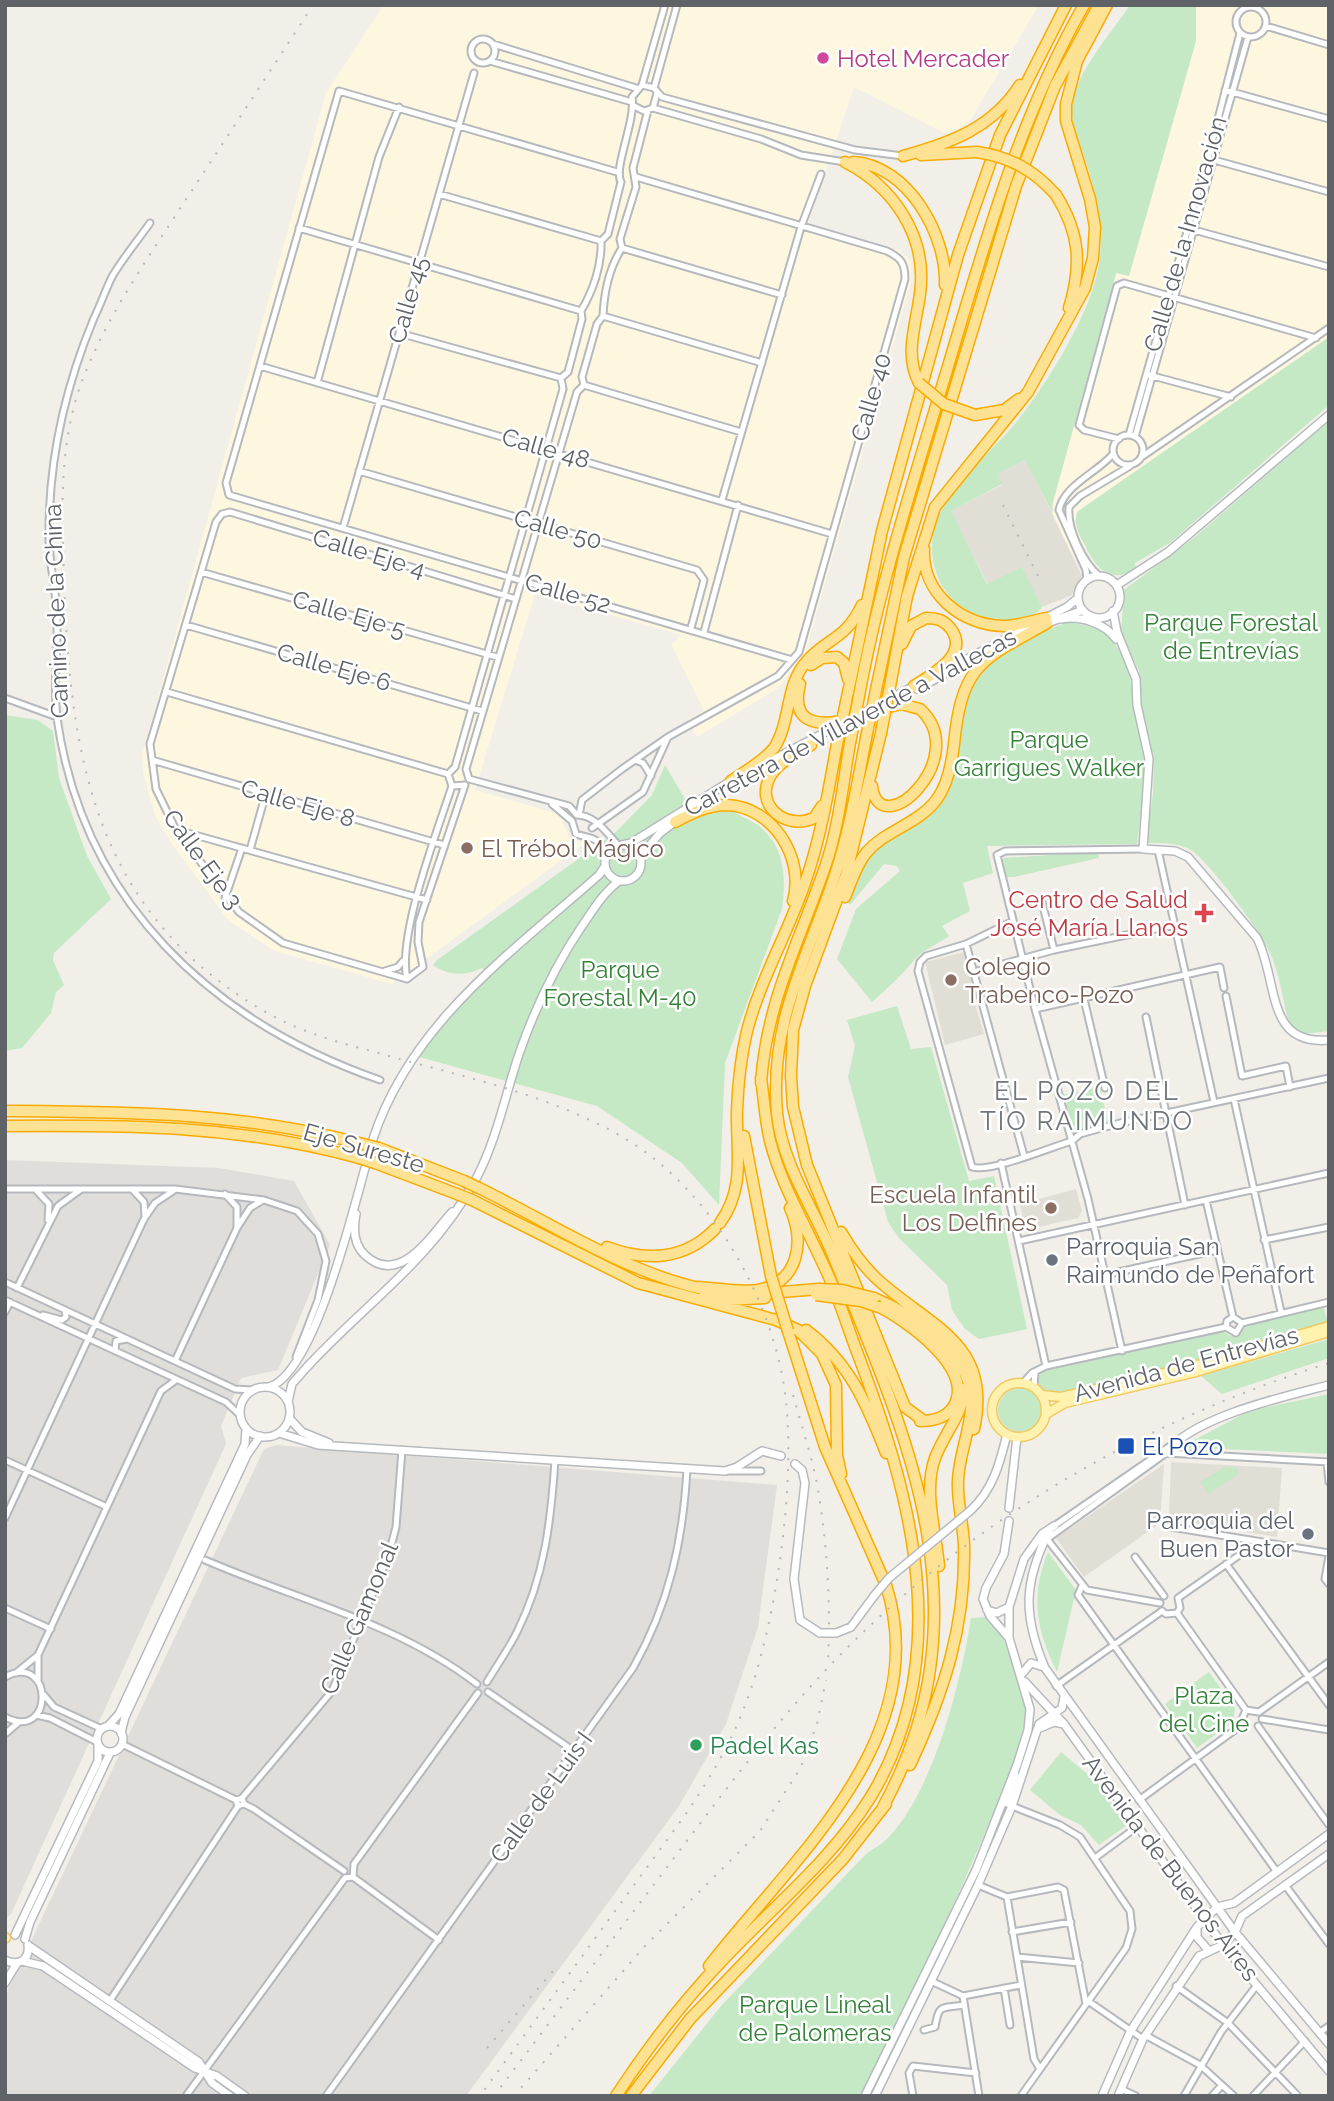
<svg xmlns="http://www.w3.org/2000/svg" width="1334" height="2101" viewBox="0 0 1334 2101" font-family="Raleway,sans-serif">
  <rect width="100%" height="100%" fill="#f1efe8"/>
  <path fill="#fef7e0" d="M384,5h655l-68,114 -13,10 -15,3 -89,-45 -46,137 91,26 12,12v20l-106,372 -27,34 -81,49 -9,-17 16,-9 -33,-67 11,-9 -147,-41 -60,196 84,24 10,23 16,6 -193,141 -117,-33 -47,-31 -58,-79 -15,-26 -12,-42 -1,-18 184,-662z
    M1196,5h133v332l-246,170 -9,14 12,25 -14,8 -19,-40 1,-19 63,-222 12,3 67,-235z"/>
  <path fill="#e0deda" d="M5,1160l214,8 75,13 36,64 -52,125 -37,8 -20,48 5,18 -215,470 -6,5z
    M276,1445l501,40 -19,142 -32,97 -47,82 -213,290h-461v-100l259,-547z"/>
  <path fill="#e1ded6" d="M1026,460l56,116 -10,19 -30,12 -20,-39 -34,16 -38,-73 52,-26 -5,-11z
    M965,952l13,47 -4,1 10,34 -39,11 -20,-83z
    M1076,1189l6,22 -4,7 -53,12 -5,-26z
    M1171,1462l111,6 -5,69 -108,-18z
    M1164,1464l-4,59 -76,54 -28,-39z"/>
  <path fill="#c5e8c5" d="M1130,5h66v36l-67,235 -13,-3 -64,233 1,8 -28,-54 -27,14 4,10 -51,27 36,73 35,-17 20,40c-5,8 -14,9 -23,11 -57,14 -99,-40 -84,-92 9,-34 55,-73 78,-100 28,-33 69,-99 81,-141 14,-46 5,-85 -10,-129 -5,-16 -14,-34 -12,-51 3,-31 40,-73 58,-100z
    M1329,337v68l-158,137 -36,21 1,5c-24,16 -38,3 -49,-19 -7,-13 -14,-22 -10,-37z
    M1329,421v610l-25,3 -15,-9c-6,-24 -9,-52 -20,-74 -10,-21 -61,-92 -80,-102 -14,-7 -28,-6 -43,-6l7,-49 1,-36 -12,-49 -3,-38 -18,-38 3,-43 71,-53z
    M1069,622l32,7 9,6 18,31 18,104 -9,74 -150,2 6,27 -30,10 7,28 -28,15 7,10c-10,8 -25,13 -33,22 -13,16 -28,30 -44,44l-35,-43 19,-50 44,-38 -3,-5 -13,-2 -34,41 -3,-4c7,-15 13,-34 24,-47 18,-21 49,-25 65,-47 13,-16 15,-35 19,-55 4,-22 6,-47 15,-68 13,-30 70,-52 99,-62z
    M5,715l33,5 15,11 6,47 28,78 24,43 -57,54 -1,7 11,25 -8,7 -5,21 -29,35 -17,3z
    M665,765l30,51c8,-2 18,-5 27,-6 10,0 17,5 25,9 37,18 40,53 35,90l-57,154 -6,142 -37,-42 -85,-57 -178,-49 32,-42 38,-39 -7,-8c-16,8 -34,8 -49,-3l4,-5 179,-128 36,-37z
    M1098,852l1,6 -85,19h-7l-4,-19z
    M897,1006l14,43 20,-2 38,134 25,-5 33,153 -48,10 -14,-10 -13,-19 -5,-25 -48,-47 -11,-16 -40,-145 7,-31 -8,-26z
    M1100,1087l8,35 -36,10 -10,-37z
    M1323,1306l5,17 -121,37 -150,35 -12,-4 -10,-10 5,-9 182,-41 9,5 10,-2 4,-8z
    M1329,1339v19l-107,36 -21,-18z
    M998 1410a22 22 0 1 1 44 0a22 22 0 1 1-44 0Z
    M1329,1394v60l-148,-7 68,-36z
    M1225,1467h11l3,7 -31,20 -8,-12z
    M1048,1552l28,38 -19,82c-21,-42 -27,-76 -9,-120z
    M988,1617l13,15 10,27 16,54 -4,16 -14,48 -47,109 -87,186 -16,24h-210l72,-90 145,-152c7,-5 16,-10 22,-16 46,-48 73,-156 83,-220z
    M1209,1672l26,36 -2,14 -36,26 -32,-44z
    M1061,1752l36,30 30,43 -28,20 -18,-20 -21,-10 -30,-25z"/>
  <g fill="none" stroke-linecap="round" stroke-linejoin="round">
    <g stroke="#b5b8bc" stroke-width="9">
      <path id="street" d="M1236 22a15 15 0 1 1 30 0a15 15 0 1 1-30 0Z
        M1266,26l63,19
        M471 51a12 12 0 1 1 24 0a12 12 0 1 1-24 0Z
        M493,44l143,44
        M490,61l142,41
        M642,85l23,-80
        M654,88l23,-83
        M1225,90l104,29
        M634,106l10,5 9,-3 4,-15
        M653,108l108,31 40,16 44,7
        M1214,160l115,32
        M617,172l-278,-81 -113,392 3,12 563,165
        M621,182c-8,-14 15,-61 11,-85l10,-12 12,3 8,9 193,53 48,6
        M439,194l162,47
        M150,223c-12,17 -26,34 -37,52 -7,13 -12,29 -19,43 -30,72 -46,143 -45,221 0,27 8,52 8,79 1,33 -4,67 0,100 26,184 154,303 323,362
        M299,228l282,83
        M1194,230l135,37
        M622,248l160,47
        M603,316l159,47
        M399,333l162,45
        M260,366l572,168
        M1149,375l82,22
        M317,383l62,-226 20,-50
        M584,385l157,47
        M1113 450a15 15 0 1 1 30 0a15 15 0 1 1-30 0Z
        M1129,435l79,-277 32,-125
        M1135,437l113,-400
        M1119,439l-35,-9 -5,-5 38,-139 7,-3 192,55
        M1143,456l186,-128
        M359,471l338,99 7,10 -13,48
        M722,500l79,-273 20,-53
        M343,528l131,-455
        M201,572l296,85
        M1099,576c-16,-14 -32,-47 -30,-69l11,-11 50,-30
        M1087,580l-1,-10 -27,-60c5,-25 38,-37 54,-56
        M186,625l296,86
        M704,632l34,-127
        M167,692l281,82
        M5,698l52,19
        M152,760l292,85
        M635,760l8,3 8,13
        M469,779l-3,-10 111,-377 7,-7 -2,-8 15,-53 6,-8c1,-23 6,-48 19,-68l-2,-9 16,-52 -3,-19 15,-58
        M469,779l100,27 8,9c18,0 30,18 41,30
        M465,785l-46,137 -1,20 5,25 -16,12 -124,-36 -44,-31 -63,-82 -20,-41 -6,-45 66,-222 6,-8 8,-2 286,87
        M465,785l-13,1 -4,-12 7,-7 108,-378 -2,-11 7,-6 14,-53 -1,-8c12,-20 21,-46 20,-70l7,-7 13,-52
        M552,804l20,17 4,13c18,6 22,1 30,23
        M579,815l3,-15 40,-31 46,-32 110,-61 21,-24 106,-373c0,-16 -4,-21 -18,-28l-251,-74
        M592,828l51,-36 25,-55
        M177,830l250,70
        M250,850l16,-57
        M1158,850l56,252
        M225,898l17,-50
        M1041,898l13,52
        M1013,921l-47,23 -40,12 -6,6 -2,9 54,196c18,6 79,-20 100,-26l8,-7 40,-11 209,-45
        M966,944l58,212
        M385,971l13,-4 5,-6
        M974,972l80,-22 121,-25
        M407,979c-10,-43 30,-147 45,-193
        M1226,996l16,80 44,-10 4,21
        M1084,999l21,89
        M1035,1009l185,-42 4,21
        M1146,1017l39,188
        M1234,1099l47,213
        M1001,1163l45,203
        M5,1189h170l89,11 33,11 21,23 8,27 -8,39 -22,57
        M132,1189l12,13 1,14
        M36,1190l13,14 -1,16
        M225,1194l12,13v21
        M1206,1200l27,117
        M1264,1240l65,-13
        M1019,1241l310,-68
        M1105,1275l112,-25
        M5,1282l230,107 17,1
        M17,1288l41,-82 22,-16
        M5,1300l221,102 14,13
        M5,1312l5,-10
        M43,1315l19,5 4,-3 -1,-7
        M1242,1323l87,-21
        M1226,1327l1,-6 6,-4 9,6
        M1226,1327l10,6 6,-10
        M115,1350l1,-9 11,-2
        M1122,1351l-34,-152 -53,-190 -38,-154 8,-4 138,-2
        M175,1361l62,-133 13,-20 13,-8
        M1023,1383l9,-10 14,-7 180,-39
        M1034,1386l1,-14
        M5,1460l102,47
        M1327,1462l2,20
        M727,1471h34
        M5,1518l139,-299 11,-16 18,-12
        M1054,1526l119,-82
        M1171,1527l158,26
        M1329,1556l-4,23 4,5
        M1135,1557l29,39
        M205,1560c92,40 191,62 272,124
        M1226,1564l103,141
        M1082,1586l-4,9 199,277
        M1178,1598l80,-56
        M1160,1603l-73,-13 -40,-51 119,-86 163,9
        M5,1608l46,21
        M1162,1611l4,3 11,-1 3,-5 -2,-10
        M1177,1613l69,97
        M16,1673l22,-18 123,-264 15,-11
        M5,1677c49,-26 50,66 0,40
        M38,1681v-25
        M487,1682c10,-17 21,-32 30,-50 28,-56 34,-112 38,-172
        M1056,1686l106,-75
        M488,1692l86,59
        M44,1695l10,12 48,22
        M1259,1712l70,-50
        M36,1715l14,3 47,24
        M1262,1719l67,11
        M1243,1724l-1,-5 4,-9 13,2
        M1258,1726l71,99
        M5,1734l14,-12
        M122,1744l114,56
        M1016,1775l-9,29 53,21 20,12 50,74 2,18 -6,19 -105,148
        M242,1798l90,-107 57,-137 7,-27 6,-77
        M1139,1800l104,-76
        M244,1804l-2,-6 -6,2 2,6 6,-2 10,5 90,62
        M1095,1858l43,-32
        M353,1877l86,63
        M345,1878l8,-1 1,-13 124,-171
        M978,1885l29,12
        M1285,1885l44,59
        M1012,1932l59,-10
        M1017,1957l62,6
        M931,1981l32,15
        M1176,1986l52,37 70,73
        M1004,1988l6,37
        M1088,2001l55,38
        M109,2002l129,-196
        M924,2030l11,-3c4,-24 6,-18 29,-22
        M1319,2033l10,-7
        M1145,2035l55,30 34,31
        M1040,2069l-6,-10 -27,-162 51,-10 6,3 22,114
        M1121,2089l15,7
        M186,2096l159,-218
        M326,2096l307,-428c36,-63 50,-127 54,-199
        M913,2096l-4,-23 4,-7 63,7
        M979,2096l-16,-100 58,-11
        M1184,2096l37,-64 36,-47
        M1212,2096l10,-11
        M1253,2096l52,-55"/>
    </g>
    <g stroke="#b6babf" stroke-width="10">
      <path id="secondary" d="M1078 597a21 21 0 1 1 42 0a21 21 0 1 1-42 0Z
        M1117,585l51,-33 161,-137
        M1113,611l4,21 19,47 1,26 12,54 -6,90 32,2 13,6 69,81c22,44 8,108 72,102
        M1062,619c18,-4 44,5 54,20
        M1045,624l38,-14
        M938,674l129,-67 11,-9
        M917,689l26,-14
        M854,718l64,-34
        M757,768l86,-45
        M733,784l30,-15
        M605 863a18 18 0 1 1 36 0a18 18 0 1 1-36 0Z
        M622,845l9,-2 103,-64
        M640,857l20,-24 16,-12
        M373,1139c38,-116 138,-186 226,-264l6,-9
        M356,1214c-3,15 -3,30 9,41 35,33 67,-21 87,-43
        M269,1387c45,-14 83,-173 96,-219
        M240 1412a25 25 0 1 1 50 0a25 25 0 1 1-50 0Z
        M288,1402l4,-18 15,-17c62,-67 123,-105 169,-188 21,-40 29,-83 43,-125 16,-46 36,-88 63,-128 11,-16 21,-33 37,-45
        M289,1418l13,14 27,11
        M279,1433l39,12 407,26 12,-4 25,-16 19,5
        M1166,1453c26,-36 120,-57 163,-68
        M795,1464l7,6 3,13 -11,96 6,41 20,13
        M1009,1508l8,-71
        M970,1511c23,-21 30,-48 37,-77
        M1050,1529c-26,52 -28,85 -5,139l190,264 94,112
        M987,1610l10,3 12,-6
        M836,1633l15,-6 23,-31
        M1009,1638l-19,-22 -7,-17 3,-11 18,-34 5,-33
        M1021,1675l10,-12 13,4
        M1025,1682l39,42 159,221 106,126
        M97 1739a13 13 0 1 1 26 0a13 13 0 1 1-26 0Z
        M108,1726l11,-12 126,-270 1,-16
        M1040,1728l14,-6 10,2
        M121,1733l4,-16 122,-262 13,-19
        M1197,1928v9l12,14
        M15,1935l83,-174v-15
        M25,1939l5,-17 80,-169
        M29,1946l170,116 13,21 18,13
        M5,1960c13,7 25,0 23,-15
        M22,1961l21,5 152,102 22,8 28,20
        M5,1983l12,-20
        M865,2096l111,-226 41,-105 11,-35 2,-21 -21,-71v-31l15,-48 18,-25 12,-8
        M875,2096l103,-211 34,-79 27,-82 23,-16 2,-11
        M1102,2096l28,-64 67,-105 20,-20 17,-4 95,-69
        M1118,2096l25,-57 56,-83 24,-11 12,-13 7,-16 87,-62"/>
    </g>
    <g stroke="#f2c960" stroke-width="11">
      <path id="primary" d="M992 1410a27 27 0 1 1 54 0a27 27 0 1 1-54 0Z
        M1042,1395l19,2 133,-31 135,-40
        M1046,1414l19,-11 131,-31 133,-40
        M5,1937l1,1"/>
    </g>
    <g stroke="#f9ab00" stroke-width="13">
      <path id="highway" d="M921,155l56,-3
        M903,156c48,-13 89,-28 117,-71
        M845,162c49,25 83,75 75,132 -4,31 -16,60 -1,89
        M853,162c55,3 94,73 92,123
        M1056,195c24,38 26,70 13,113
        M975,415l29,-5 15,-11
        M924,549c-2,44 37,76 79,77 14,0 29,-5 43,-8
        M902,644l9,-18 15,-8c11,0 18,2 25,11 19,26 -19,45 -37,57
        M811,665l11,-7 15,-1 7,6 4,16
        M891,681l16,-85 28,-89 93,-115 57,-104 8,-30 2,-31 -5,-28 -24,-78v-17l11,-43 30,-56
        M800,684c-11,43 22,42 51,35
        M877,685l27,-128 112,-371 39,-100 44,-81
        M859,696c20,-110 55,-216 87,-323 38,-127 72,-253 138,-368
        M846,702l36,-171 76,-276 42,-120 66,-130
        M881,733l-35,142 -41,111 -12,44 -2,46 2,31 14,58 98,242 19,14
        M866,738c-9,46 -16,92 -31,137 -27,82 -66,147 -58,238 5,51 36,94 55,140 77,187 157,360 51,554
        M811,745c-13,8 -31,16 -40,30 -18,30 15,56 43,43l8,-12
        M731,781c14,-10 32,-19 43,-33 17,-26 11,-62 32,-86 21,-25 39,-21 56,-57
        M872,786c7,60 101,-29 48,-77l-19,-5 -24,6
        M675,822c17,-9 33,-17 52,-17 47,2 78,54 66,96
        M845,897c6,-14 11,-32 21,-44 19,-23 53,-29 71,-54 11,-15 15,-37 17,-55 8,-81 28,-84 93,-121
        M761,1083c6,-84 39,-142 65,-219 13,-39 17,-81 24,-121
        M5,1111c126,1 235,1 358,33
        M5,1126c122,-1 235,-1 354,32
        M744,1136l27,140
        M379,1148l85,33
        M375,1163l82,31
        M479,1188c72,35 145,84 224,101
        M472,1200l166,83 138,37 22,10 24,24 14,31 1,70 4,19
        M720,1223c26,-36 16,-73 17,-113 1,-25 4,-54 10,-79 13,-51 41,-98 58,-148 15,-43 23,-89 31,-134
        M841,1232c10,17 21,33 36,47 52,48 116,63 97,150
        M607,1247c39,15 78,13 108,-18
        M698,1287c19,1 41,6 60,3 41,-8 47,-48 32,-82
        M756,1294l63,-5
        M704,1297l26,3 35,-2
        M874,1298c36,15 81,44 94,83 11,32 -9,67 -10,100 -1,21 5,42 6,64 2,81 -20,147 -54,220
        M879,1307c27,13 98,63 74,100 -7,11 -21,14 -33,14
        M806,1330c43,32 61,74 80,123
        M939,1566c-3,-34 -16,-75 -4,-108 9,-24 27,-43 30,-69
        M709,1966c84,-108 226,-228 177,-381l-61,-138 -37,-116
        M616,2096c30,-46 65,-92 103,-132 51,-55 111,-102 151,-166 85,-139 43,-297 -10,-438 -10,-26 -18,-52 -28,-76 -20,-48 -49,-93 -62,-143 -5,-21 -6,-42 -9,-63
        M631,2096l59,-77 153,-160 43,-55"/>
    </g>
    <use href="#street" stroke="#fff" stroke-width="5"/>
    <use href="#secondary" stroke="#fff" stroke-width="7"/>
    <use href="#primary" stroke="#fff2af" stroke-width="8"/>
    <use href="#highway" stroke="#fde293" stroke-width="10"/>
    <path stroke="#b6b7b8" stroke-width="2" stroke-dasharray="2 9" stroke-linecap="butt" d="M313,5c-44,68 -88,135 -132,202 -35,54 -73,108 -97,169 -26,65 -22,135 -20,204 6,176 30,328 193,427 37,23 76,34 118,45 83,24 173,41 249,86 83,49 142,149 159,242 16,87 -6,246 -39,328 -15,39 -37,75 -61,110l-203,278
      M1003,505l35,71
      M793,1395c8,29 18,59 24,89 10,57 14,119 11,177
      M487,2048l67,-78
      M494,2096c62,-82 124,-164 186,-246 53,-70 105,-140 167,-202 135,-135 301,-228 482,-285
      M514,2096l131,-150 115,-115 40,-62 17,-45 9,-44"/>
    <g stroke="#b6babf" stroke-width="10" stroke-linecap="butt">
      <path id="secondary-bridge" d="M874,1596l15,-18 81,-67
        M820,1633h16"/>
    </g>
    <g stroke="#f9ab00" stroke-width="13" stroke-linecap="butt">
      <path id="highway-bridge" d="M977,152c33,5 57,18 79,43
        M919,383l25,21 31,11
        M881,733l10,-52
        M866,738l11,-53
        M850,743l9,-47
        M836,749l10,-47
        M363,1144l16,4
        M359,1158l16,5
        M464,1181l15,7
        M457,1194l15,6
        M771,1276l17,55
        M819,1289l23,1 32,8
        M816,1295l45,6 18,6"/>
    </g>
    <use href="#secondary-bridge" stroke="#fff" stroke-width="7"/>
    <use href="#highway-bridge" stroke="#fde293" stroke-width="10"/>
  </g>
  <circle fill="#d1479c" stroke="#fff" stroke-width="2.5" cx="823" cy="58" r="7"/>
  <g fill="#8d6e63" stroke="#fff" stroke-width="2.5">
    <circle cx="467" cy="848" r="7"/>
    <circle cx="951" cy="980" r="7"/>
    <circle cx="1051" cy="1208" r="7"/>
  </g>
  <path fill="#e0444e" stroke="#fff" stroke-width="2.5" d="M1200.5 902.5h7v7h7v7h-7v7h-7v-7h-7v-7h7z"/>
  <g fill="#6b7280" stroke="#fff" stroke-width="2.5">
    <circle cx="1052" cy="1260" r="7"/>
    <circle cx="1308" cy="1534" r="7"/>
  </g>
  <rect fill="#1a4fb4" stroke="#fff" stroke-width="2.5" x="1117" y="1437" width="18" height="18" rx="3.5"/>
  <circle fill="#2e9e5b" stroke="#fff" stroke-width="2.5" cx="696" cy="1745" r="7"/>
  <g text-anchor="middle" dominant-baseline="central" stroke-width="5" stroke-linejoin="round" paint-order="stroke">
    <g font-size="24" fill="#b23c85" stroke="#fff" text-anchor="start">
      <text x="837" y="58">Hotel Mercader</text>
    </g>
    <g font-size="24" fill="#5f6368" stroke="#fff">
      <text transform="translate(1185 234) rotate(-74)">Calle de la Innovación</text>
      <text transform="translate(408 300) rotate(-74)">Calle 45</text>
      <text transform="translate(871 397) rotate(-74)">Calle 40</text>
      <text transform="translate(546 448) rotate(16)">Calle 48</text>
      <text transform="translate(558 529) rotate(16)">Calle 50</text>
      <text transform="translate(369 553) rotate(17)">Calle Eje 4</text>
      <text transform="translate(568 593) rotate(16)">Calle 52</text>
      <text transform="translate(56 611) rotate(-92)">Camino de la China</text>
      <text transform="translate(349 614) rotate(16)">Calle Eje 5</text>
      <text transform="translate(334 667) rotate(16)">Calle Eje 6</text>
      <text transform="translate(850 722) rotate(-28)">Carretera de Villaverde a Vallecas</text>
      <text transform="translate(298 803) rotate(16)">Calle Eje 8</text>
      <text transform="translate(203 859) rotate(54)">Calle Eje 3</text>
      <text transform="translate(364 1148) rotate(16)">Eje Sureste</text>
      <text transform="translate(1186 1364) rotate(-15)">Avenida de Entrevías</text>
      <text transform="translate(359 1618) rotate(-67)">Calle Gamonal</text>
      <text transform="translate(541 1797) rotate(-54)">Calle de Luis I</text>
      <text transform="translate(1171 1868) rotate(53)">Avenida de Buenos Aires</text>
    </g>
    <g font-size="24" fill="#348238" stroke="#fff">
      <text x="1231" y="622">Parque Forestal<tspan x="1231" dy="28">de Entrevías</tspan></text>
      <text x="1049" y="739">Parque<tspan x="1049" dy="28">Garrigues Walker</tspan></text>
      <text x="620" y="969">Parque<tspan x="620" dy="28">Forestal M-40</tspan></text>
      <text x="1204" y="1695">Plaza<tspan x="1204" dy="28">del Cine</tspan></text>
      <text x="815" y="2004">Parque Lineal<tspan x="815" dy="28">de Palomeras</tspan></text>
    </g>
    <g font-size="24" fill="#785e54" stroke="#fff" text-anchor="start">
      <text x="481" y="848">El Trébol Mágico</text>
      <text x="965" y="966">Colegio<tspan x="965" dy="28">Trabenco-Pozo</tspan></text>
      <text x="1037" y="1194" text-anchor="end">Escuela Infantil<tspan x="1037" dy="28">Los Delfines</tspan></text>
    </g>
    <g font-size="24" fill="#be3a42" stroke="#fff" text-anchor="end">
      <text x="1188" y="899">Centro de Salud<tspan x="1188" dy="28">José María Llanos</tspan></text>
    </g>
    <g font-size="24" fill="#5b616d" stroke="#fff" text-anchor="start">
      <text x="1066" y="1246">Parroquia San<tspan x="1066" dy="28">Raimundo de Peñafort</tspan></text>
      <text x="1294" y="1520" text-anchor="end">Parroquia del<tspan x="1294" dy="28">Buen Pastor</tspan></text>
    </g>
    <g font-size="24" fill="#164399" stroke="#fff" text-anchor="start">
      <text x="1142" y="1446">El Pozo</text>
    </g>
    <g font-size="24" fill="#27864d" stroke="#fff" text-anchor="start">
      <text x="710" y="1745">Padel Kas</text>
    </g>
    <g font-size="26" letter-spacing="2" fill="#70757a" stroke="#fff">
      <text x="1087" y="1091">EL POZO DEL<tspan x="1087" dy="30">TÍO RAIMUNDO</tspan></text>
    </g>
  </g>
  <rect width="1334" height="2101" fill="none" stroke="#5f6368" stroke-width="14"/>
</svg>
